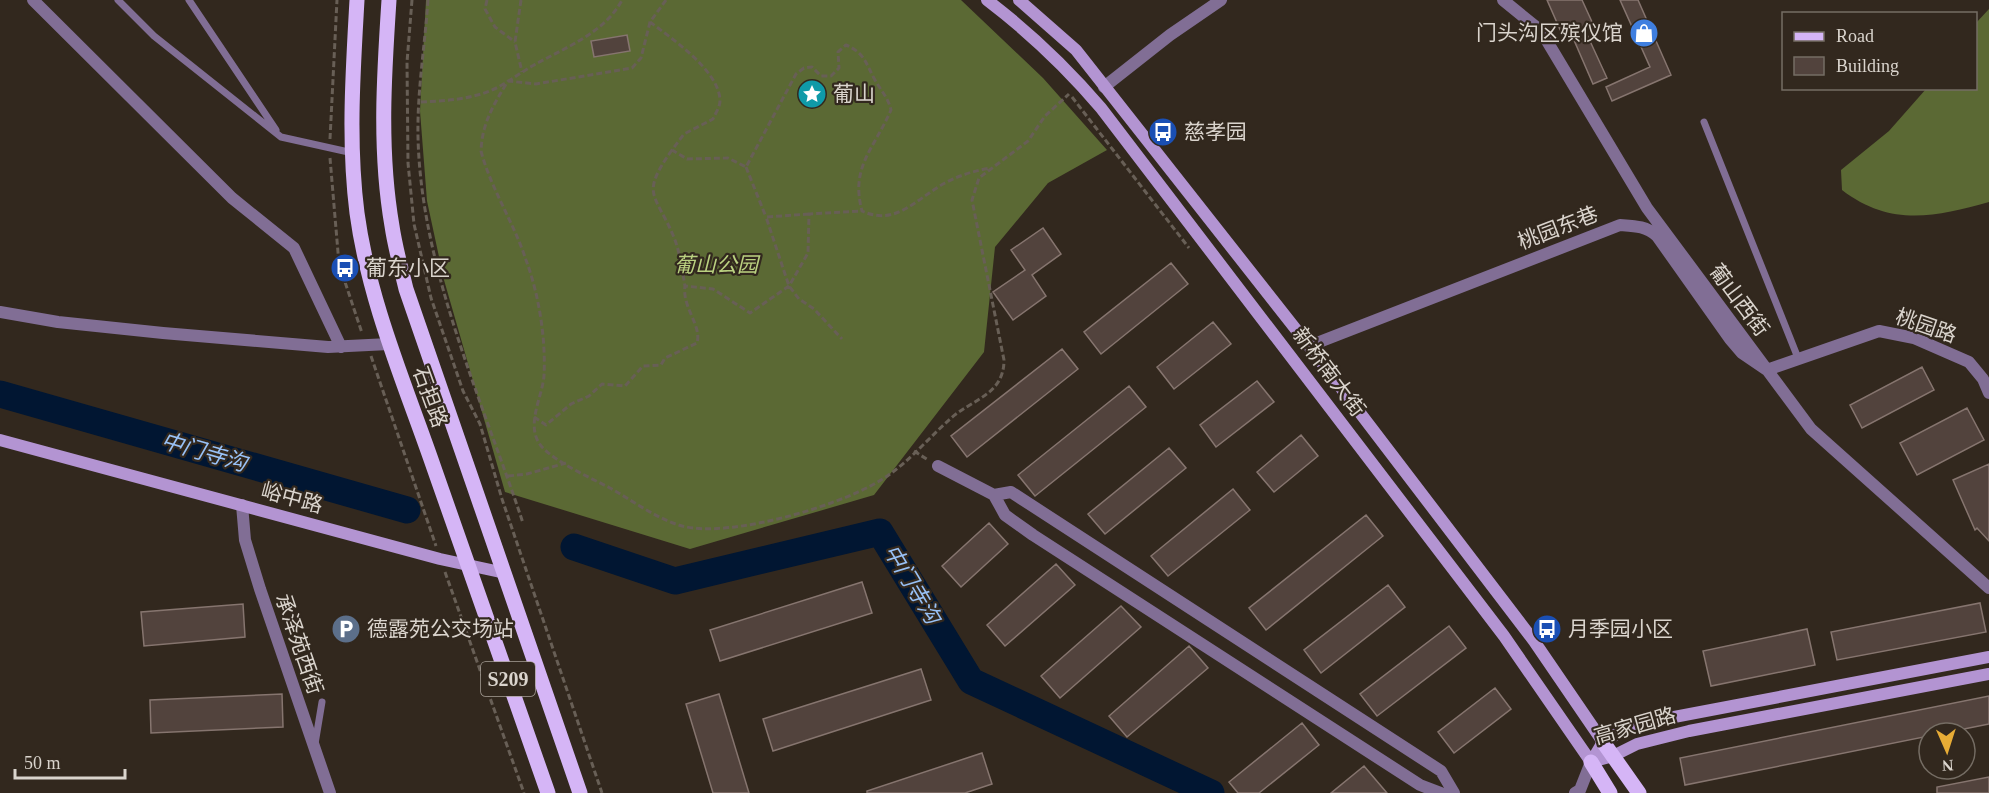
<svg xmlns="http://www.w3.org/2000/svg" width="1989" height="793" viewBox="0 0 1989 793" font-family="'Times New Roman','Noto Sans SC',serif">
  <rect width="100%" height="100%" fill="#32281e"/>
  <path fill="#5b6934" d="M426,0h535l82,78 64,72 -59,33 -53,64 -11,105 -110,143 -184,54 -185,-57 -61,-212 -17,-79 -7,-90z
    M1989,9v193c-54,15 -99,25 -147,-12l-1,-20 48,-39 37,-42 50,-1v-65z"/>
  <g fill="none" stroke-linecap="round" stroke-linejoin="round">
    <path stroke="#011632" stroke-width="27" d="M0,394l407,116
      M574,547l101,34 205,-49 91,149 240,112"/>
  </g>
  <path fill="#52433d" stroke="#86756f" stroke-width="1.5" d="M1547,0h35l11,24 -9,4 23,50 -14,6 -23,-53 -8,3z
    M1620,0h18l33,75 -59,26 -6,-14 44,-20z
    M627,35l3,16 -36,6 -3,-16z
    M1043,228l18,26 -29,21 14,21 -33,24 -20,-28 32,-22 -14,-20z
    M1171,263l17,21 -87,70 -17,-22z
    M1213,322l18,22 -57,45 -17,-22z
    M1062,349l16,20 -111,88 -16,-21z
    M1922,367l12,23 -72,38 -12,-23z
    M1257,381l17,21 -58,45 -16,-22z
    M1129,386l17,21 -111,89 -17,-21z
    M1967,408l17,32 -67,35 -17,-32z
    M1301,435l17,21 -44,36 -17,-20z
    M1169,448l17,20 -81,66 -17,-20z
    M1989,464v77l-12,-13 -2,2 -22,-50z
    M1233,489l17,21 -82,66 -17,-20z
    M1366,515l17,21 -117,94 -17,-22z
    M989,523l19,21 -47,43 -19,-21z
    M1056,564l19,21 -70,61 -18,-21z
    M862,582l10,31 -152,48 -10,-31z
    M1388,585l17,22 -84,66 -17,-23z
    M1980,603l6,29 -149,28 -6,-28z
    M243,604l2,33 -101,9 -3,-34z
    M1121,606l20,21 -81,71 -19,-22z
    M1449,626l17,22 -89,68 -17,-22z
    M1807,629l8,36 -104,21 -8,-35z
    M1189,646l19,22 -81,69 -18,-21z
    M921,669l10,31 -158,51 -10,-32z
    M1495,688l16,21 -57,44 -16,-21z
    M282,694l1,33 -132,6 -1,-33z
    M719,694l30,99h-36l-27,-89z
    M1989,696v28l-45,9h-15v3l-244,49 -5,-27z
    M1302,723l17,22 -60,48h-21l-9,-11z
    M982,753l10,31 -27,9h-98v-2z
    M1364,766l23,27h-56z
    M1989,777v16h-52v-6z"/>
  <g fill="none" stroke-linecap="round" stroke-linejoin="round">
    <path stroke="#685f56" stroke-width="3" stroke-dasharray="6 3" stroke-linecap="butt" d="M412,0l-5,62 1,101 6,61 17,74 32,93 17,33 22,75 100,294
      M428,0c-3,45 -11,92 -10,137 3,132 64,262 105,386
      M487,0l-2,9 10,18 20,15
      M521,0l-6,42 7,30
      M666,0l-16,22 -9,36 -9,10 -96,16 -28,-3c-14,23 -26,42 -27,70 10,38 33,72 45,109 13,35 20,79 18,116 -2,23 -21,53 0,73 17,16 45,28 66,39 23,13 47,31 72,38 48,13 168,-22 208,-52 21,-15 40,-37 60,-55 22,-20 54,-24 54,-59l-32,-160 7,-22 49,-37 17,-25 24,-22
      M650,22c21,16 70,49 70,79 0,6 -5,13 -7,18l-29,15 -12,16 15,9 41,-1 18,9 50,-93 8,-6 8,-1 9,9h10l8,-8 -1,-16 8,-7c19,8 20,19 29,35 6,11 13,17 16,30 -17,39 -41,57 -29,101 34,16 55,-13 83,-28 15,-8 29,-12 45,-15
      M1072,97l117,151
      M421,102c20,-1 40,-2 60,-8 19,-5 35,-19 53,-29 30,-17 71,-32 88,-65
      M330,139l7,-139
      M672,150c-32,45 -17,43 1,85 7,16 9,35 12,51
      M330,158l9,106 23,69
      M746,167l20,50
      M809,214l-43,3 23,69 10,13 15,10 28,30
      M371,356l65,190
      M534,417l12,8 25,-21 18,-8 13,-12 23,2 18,-20 18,-1 4,-7 32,-15c5,-18 -15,-35 -12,-57l28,3 37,24 39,-27 19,-33 1,-39 53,-3
      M914,451l14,9
      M508,476l19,-2 39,-11
      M445,572l79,221"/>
    <path stroke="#816e95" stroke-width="7" d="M118,0l36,36 127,101 72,16
      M189,0l87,130
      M1704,122l94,236
      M315,744l7,-42"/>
    <path stroke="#816e95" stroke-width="12" d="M33,0l199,198 62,50 47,99
      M1503,0l38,31 106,177 164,221 178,159
      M1104,87l66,-52 51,-35
      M0,312l58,10 105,11 165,14 61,-3
      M1309,346l311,-121c15,1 26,1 37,11l73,103 12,14 25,17 112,-39 35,7 55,24 14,17 6,14
      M938,466l56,29 11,20 28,20 387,250 21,8
      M994,495l17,-3 430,279 13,22
      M242,505l3,35 15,49 70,204
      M1575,793l5,-3 11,-28"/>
    <path stroke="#b394d2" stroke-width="12" d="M987,0c42,32 80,68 114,108l403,528 87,126
      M1019,0l57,50 233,296 225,295 69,101
      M0,440l440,119 65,14
      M1591,762l12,-20 29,-17 357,-68
      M1591,762l22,-6 24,-12 52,-13 300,-57"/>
    <path stroke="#d5b5f6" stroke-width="15" d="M357,0c-4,71 -9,142 0,213 12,89 48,171 77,255 38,109 76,217 114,325
      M389,0c-5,75 -10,151 3,226 3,21 9,42 14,63l174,504
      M1603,742l36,51
      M1591,762l19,31"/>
  </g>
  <defs>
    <g id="shop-disc" transform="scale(1.5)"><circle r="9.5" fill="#3f7fe0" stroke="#32281e"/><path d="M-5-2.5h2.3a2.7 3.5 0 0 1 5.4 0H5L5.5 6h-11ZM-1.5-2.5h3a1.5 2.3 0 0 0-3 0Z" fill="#fff"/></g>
    <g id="sight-disc" transform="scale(1.5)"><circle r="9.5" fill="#0f9aa8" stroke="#32281e"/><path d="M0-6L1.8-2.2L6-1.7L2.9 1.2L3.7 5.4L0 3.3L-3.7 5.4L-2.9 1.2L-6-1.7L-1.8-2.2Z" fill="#fff"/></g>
    <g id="bus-disc" transform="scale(1.5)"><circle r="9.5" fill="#1a4fb4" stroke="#32281e"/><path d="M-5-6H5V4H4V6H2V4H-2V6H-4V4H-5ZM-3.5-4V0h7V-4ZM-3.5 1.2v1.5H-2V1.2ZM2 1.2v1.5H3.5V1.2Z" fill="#fff"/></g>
    <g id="parking-disc" transform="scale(1.5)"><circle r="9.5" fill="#5c6f8a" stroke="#32281e"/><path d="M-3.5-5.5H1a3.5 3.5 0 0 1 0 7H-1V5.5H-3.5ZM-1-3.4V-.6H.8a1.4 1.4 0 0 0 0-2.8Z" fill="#fff"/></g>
  </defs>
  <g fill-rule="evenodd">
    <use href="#shop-disc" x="1644" y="33"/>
    <use href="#sight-disc" x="812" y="94"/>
    <use href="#bus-disc" x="1163" y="132"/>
    <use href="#bus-disc" x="345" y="268"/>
    <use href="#parking-disc" x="346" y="629"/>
    <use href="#bus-disc" x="1547" y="629"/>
  </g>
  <g text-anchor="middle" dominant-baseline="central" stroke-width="4.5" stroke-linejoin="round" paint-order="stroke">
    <rect fill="#32281e" stroke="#a8a098" stroke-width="1.5" x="481" y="662" width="54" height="34" rx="4.5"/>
    <g font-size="20" font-weight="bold" fill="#dad4cd">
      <text x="508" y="679">S209</text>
    </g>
    <g font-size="21" fill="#dad4cd" stroke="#32281e" text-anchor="start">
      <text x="1623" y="33" text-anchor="end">门头沟区殡仪馆</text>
      <text x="833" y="94">葡山</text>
      <text x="1184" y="132">慈孝园</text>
      <text x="366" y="268">葡东小区</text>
      <text x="367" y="629">德露苑公交场站</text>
      <text x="1568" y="629">月季园小区</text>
    </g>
    <g font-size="21" fill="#dad4cd" stroke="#32281e">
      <text transform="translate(1558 228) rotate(-21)">桃园东巷</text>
      <text transform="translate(1739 300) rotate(53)">葡山西街</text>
      <text transform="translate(1926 326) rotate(19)">桃园路</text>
      <text transform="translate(1329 372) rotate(53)">新桥南大街</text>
      <text transform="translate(430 397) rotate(70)">石担路</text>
      <text transform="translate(292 498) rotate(15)">峪中路</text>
      <text transform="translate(299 644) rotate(71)">承泽苑西街</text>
      <text transform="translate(1635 726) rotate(-16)">高家园路</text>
    </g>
    <g font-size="21" font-style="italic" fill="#bad180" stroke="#32281e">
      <text x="716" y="265">葡山公园</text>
    </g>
    <g font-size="22" font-style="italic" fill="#98c1f6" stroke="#32281e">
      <text transform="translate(204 452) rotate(16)">中门寺沟</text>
      <text transform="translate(912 584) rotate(59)">中门寺沟</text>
    </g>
  </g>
  <rect x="1782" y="12" width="195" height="78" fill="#32281e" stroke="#756d64" stroke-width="1.5"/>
  <rect x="1794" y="32" width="30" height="9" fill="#d5b5f6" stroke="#756d64" stroke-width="1.5"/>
  <text x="1836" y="42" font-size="18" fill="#dad4cd">Road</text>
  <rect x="1794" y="57" width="30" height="18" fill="#52433d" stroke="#756d64" stroke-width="1.5"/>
  <text x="1836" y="72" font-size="18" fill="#dad4cd">Building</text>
  <g transform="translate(1947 751) rotate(177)"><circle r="28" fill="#32281e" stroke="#756d64" stroke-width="1.5"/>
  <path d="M0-4.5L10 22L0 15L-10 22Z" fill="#e7ac36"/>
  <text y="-9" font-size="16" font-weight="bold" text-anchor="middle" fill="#dad4cd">N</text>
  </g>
  <path d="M15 769v9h110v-9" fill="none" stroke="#dad4cd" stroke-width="3"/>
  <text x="24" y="769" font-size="18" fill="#dad4cd" stroke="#32281e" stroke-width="4.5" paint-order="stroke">50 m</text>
</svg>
